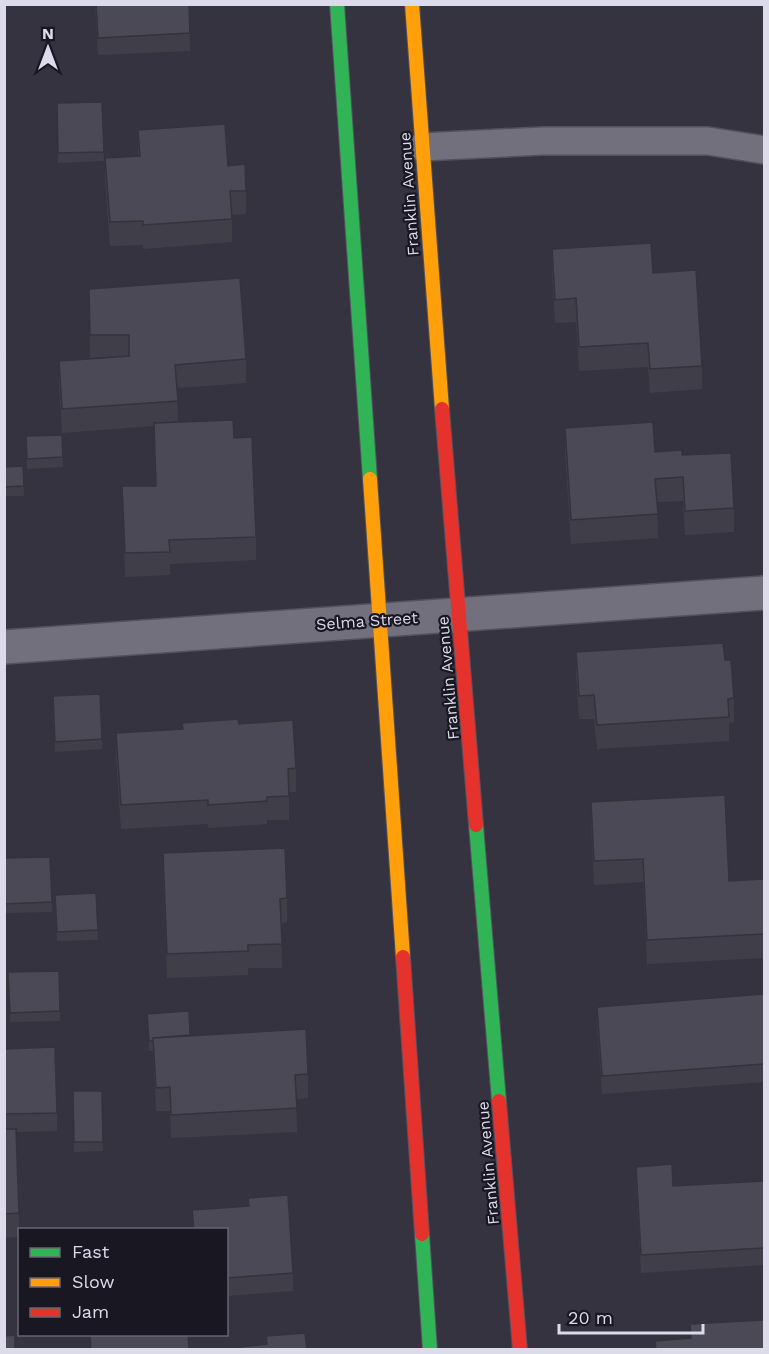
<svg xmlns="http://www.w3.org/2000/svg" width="769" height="1354" viewBox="0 0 769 1354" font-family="'Work Sans',sans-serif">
  <rect width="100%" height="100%" fill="#353340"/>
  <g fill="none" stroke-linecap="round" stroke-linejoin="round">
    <g stroke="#53515e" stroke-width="30">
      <path id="lane" d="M422,147l121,-6h165l56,9"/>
    </g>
    <g stroke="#53515e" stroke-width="36">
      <path id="street" d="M4,647l760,-54"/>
    </g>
    <g stroke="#53515e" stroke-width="16">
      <path id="fast" d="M337,4l33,475
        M476,825l23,276
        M422,1234l8,116"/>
    </g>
    <g stroke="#53515e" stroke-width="16">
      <path id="slow" d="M412,4l30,405
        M370,479l33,478"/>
    </g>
    <g stroke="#53515e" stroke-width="16">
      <path id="jam" d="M442,409l34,416
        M403,957l19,277
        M499,1101l21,249"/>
    </g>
    <use href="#lane" stroke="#71707c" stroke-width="27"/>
    <use href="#street" stroke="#71707c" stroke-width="33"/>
    <use href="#fast" stroke="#30b455" stroke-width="14"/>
    <use href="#slow" stroke="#ff9f0a" stroke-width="14"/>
    <use href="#jam" stroke="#e5322d" stroke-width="14"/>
  </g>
  <path fill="#403f49" d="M95,4h94l1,47 -92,4z
    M102,102l2,59 -46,2 -1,-60z
    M138,130l90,36 18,25v23l-14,1v27l-89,7v-4l-33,1 -5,-64v-24l33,-2z
    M552,249l101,24 49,93v23l-52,4 -2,-26 -69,4 -3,-49 -21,1 -3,-50z
    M89,289l157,70v24l-69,5 1,34 56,16 22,99v23l-86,4v11l-45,2 -3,-91h33l-1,-60 -92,7 -3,-48v-24l31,-2z
    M565,428l90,24 27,3 52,53v24l-49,3 -2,-34 -26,1 1,36 -87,6 -6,-92z
    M62,435l1,32 -36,2 -1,-33z
    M23,466l1,30h-20v-29z
    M576,652l158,46v24l-5,1v18l-132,8 -3,-30h-15l-3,-43z
    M53,706l49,33v10l-47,3z
    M182,723l57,1 57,44v24h-7v28h-22v4l-59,4v-4l-87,5 -5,-72v-24l66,-4z
    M591,802l138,79 36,-2v79l-118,6 -4,-82 -49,3 -3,-59z
    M163,853l124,45v24l-6,1 1,45h-34v7l-81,3 -4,-101z
    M50,857l2,55 -48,1v-55z
    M96,893l2,47 -41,1 -2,-46z
    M59,971l1,50 -50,1 -2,-50z
    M765,994v88l-163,12 -5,-69v-18z
    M147,1014l43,21 118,39v24l-12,1 1,33 -126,6 -1,-27h-14l-3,-60h-4z
    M4,1049l53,64v18l-41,1 3,81v24l-15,1z
    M73,1091h29l1,60 -29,1z
    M636,1167l37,19 92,-5v84l-124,8 -5,-88z
    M248,1198l45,75v18l-67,5v-66h-33l-1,-20 56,-4z"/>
  <path fill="#4b4955" stroke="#34333c" stroke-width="1.5" d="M96,4h93l1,29 -92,5z
    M102,102l2,50 -46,1 -1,-50z
    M225,124l3,42 17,-2 1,27h-16l2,28 -89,6v-4l-33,1 -5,-64 35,-2 -2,-26z
    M651,243l2,30 43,-3 6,96 -52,3 -2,-26 -69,4 -3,-49 -21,2 -3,-51z
    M240,278l6,81 -71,6 3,36 -116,8 -3,-48 70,-5v-21h-39l-1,-46z
    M5,344l1,29h-2v-29z
    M233,420l1,18 18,-1 4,100 -87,3 1,12 -45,1 -3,-67h34l-2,-63z
    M653,422l2,30 27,-2v5l49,-2 3,55 -49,3 -2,-34 -28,2 3,35 -87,6 -6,-92z
    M62,435l1,22 -36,2 -1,-23z
    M23,466l1,20 -20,1v-20z
    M723,643l2,17h6l3,38 -6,1 1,18 -132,8 -3,-30 -15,1 -3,-44z
    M100,694l2,45 -47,3 -2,-46z
    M238,719l1,5 54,-4 3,48 -8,1 1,27 -22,1v4l-59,4v-5l-87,5 -5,-72 67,-4 -1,-6z
    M725,795l4,86 36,-2v55l-118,6 -4,-81 -49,2 -3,-59z
    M285,848l2,50 -7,1 2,45 -34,1v6l-81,3 -4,-101z
    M50,857l2,45 -48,2v-46z
    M96,893l2,37 -41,2 -2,-37z
    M59,971l1,40 -50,2 -2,-41z
    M765,994v70l-163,12 -5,-69z
    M189,1011l1,24 -37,3v3h-4l-2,-27z
    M306,1029l2,45 -13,1 2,33 -126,7 -1,-28 -14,1 -3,-50z
    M55,1047l2,66 -53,1v-65z
    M73,1091h29l1,51h-29z
    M4,1129h12l3,84 -15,1z
    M672,1164l1,22 92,-5v67l-124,7 -5,-88z
    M288,1195l5,78 -67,5v-48h-32l-2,-20 57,-4 -1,-8z
    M765,1320v30h-109l-1,-9 36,-3 -1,-14z
    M305,1333l2,17h-94l54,-6 -1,-8z
    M15,1335v15h-11v-14z
    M90,1335h98l1,15h-98z"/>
  <g text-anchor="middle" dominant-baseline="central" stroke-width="4.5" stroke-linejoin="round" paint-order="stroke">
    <g font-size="16" fill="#dcdbeb" stroke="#191722">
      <text transform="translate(409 194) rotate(-94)">Franklin Avenue</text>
      <text transform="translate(367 621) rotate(-4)">Selma Street</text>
      <text transform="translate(448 678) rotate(-95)">Franklin Avenue</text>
      <text transform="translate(488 1163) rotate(-95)">Franklin Avenue</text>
    </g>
  </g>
  <rect width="769" height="1354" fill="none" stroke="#dcdbeb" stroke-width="12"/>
  <rect x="18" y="1228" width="210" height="108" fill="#191722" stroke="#676572" stroke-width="1.5"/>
  <rect x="30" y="1248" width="30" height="9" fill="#30b455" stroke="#676572" stroke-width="1.5"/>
  <text x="72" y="1258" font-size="18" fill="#dcdbeb">Fast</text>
  <rect x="30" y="1278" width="30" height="9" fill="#ff9f0a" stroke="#676572" stroke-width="1.5"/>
  <text x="72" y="1288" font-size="18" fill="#dcdbeb">Slow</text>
  <rect x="30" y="1308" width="30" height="9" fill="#e5322d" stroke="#676572" stroke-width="1.5"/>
  <text x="72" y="1318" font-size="18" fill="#dcdbeb">Jam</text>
  <g transform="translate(48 48)" stroke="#191722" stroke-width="4.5" paint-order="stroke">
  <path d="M0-4.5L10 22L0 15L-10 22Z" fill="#dcdbeb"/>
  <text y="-9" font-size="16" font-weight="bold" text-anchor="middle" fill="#dcdbeb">N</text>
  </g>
  <path d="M559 1324v9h144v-9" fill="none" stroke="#dcdbeb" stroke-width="3"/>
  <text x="568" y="1324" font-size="18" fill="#dcdbeb" stroke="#191722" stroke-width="4.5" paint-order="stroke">20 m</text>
</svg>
